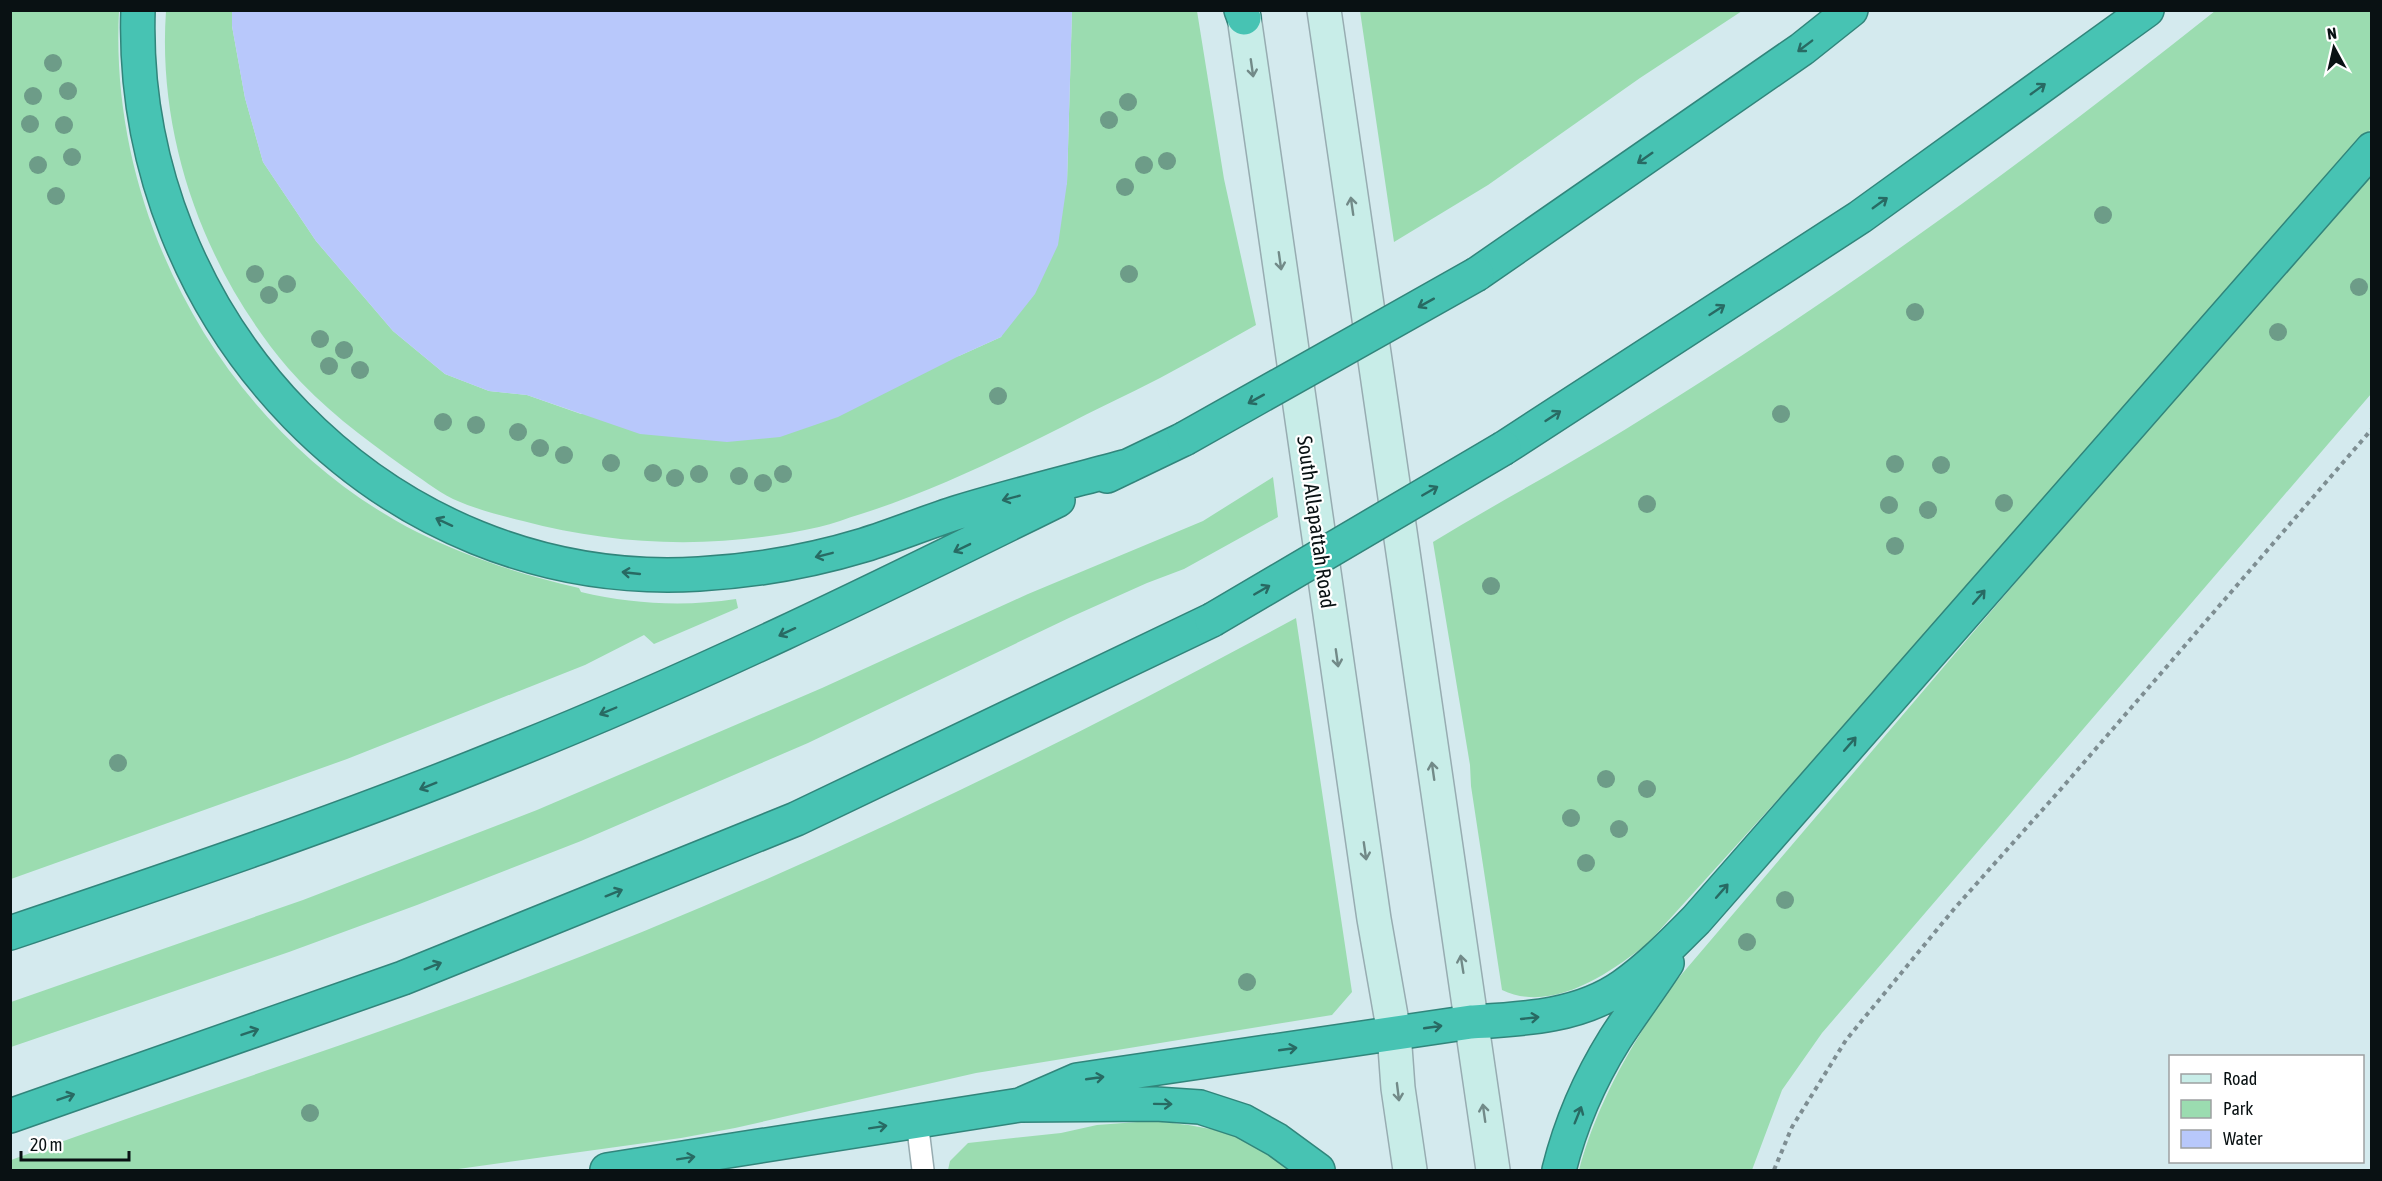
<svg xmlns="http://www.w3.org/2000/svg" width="2382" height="1181" viewBox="0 0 2382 1181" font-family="'Asap Condensed',sans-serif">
  <rect width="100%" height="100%" fill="#d4eaee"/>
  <path fill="#9bdcb0" d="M10,11h109c-11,210 109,425 298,521 52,26 106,43 162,56l2,4c51,12 103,15 155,7l2,9 -84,36 -10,-9 -59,30 -238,94 -336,120z
    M166,11h66v15l13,72 18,64 53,79 77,90 52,43 44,17 38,4 54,19 378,-58 42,-19 66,-154 5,-172h125l27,168 32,146c-32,18 -64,36 -96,53 -33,17 -66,32 -98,49 -66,33 -131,65 -201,87 -14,4 -28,10 -42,13 -98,22 -199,20 -296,-6 -24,-6 -48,-12 -70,-22 -18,-9 -32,-21 -49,-32 -42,-30 -82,-60 -116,-99 -83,-98 -131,-229 -122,-357z
    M1360,11v-1l382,1 -102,67 -152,107 -94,57z
    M2215,11h156v118l-562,636 -161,178c-38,30 -96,71 -146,47l-31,-204 -1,-21 -37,-223c64,-39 130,-74 193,-113 205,-126 401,-268 589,-418z
    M2371,174v220l-549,639 -40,57 -30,80h-173c18,-67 52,-125 91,-182l434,-509z
    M1273,477l5,40 -94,52 -37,14 -76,34 -263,126 -227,98 -164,64 -128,47 -278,95v-45l292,-102 234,-90 285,-122 206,-94 175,-73z
    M1296,618l56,374 -20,23 -356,58 -241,55 -54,10 -230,32h-440v-10c169,-62 341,-116 509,-180 267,-101 525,-226 776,-362z
    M1151,1121c28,2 75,8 100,21 15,8 29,19 43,28h-346l2,-9 18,-18 93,-10 36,-8z"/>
  <path fill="#b8c8fb" d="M232,10l840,1 -5,172 -9,62 -23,49 -34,43 -42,19 -121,61 -58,20 -53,5 -87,-8 -113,-39 -38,-4 -44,-17 -52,-43 -77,-90 -53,-79 -18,-64 -13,-72z"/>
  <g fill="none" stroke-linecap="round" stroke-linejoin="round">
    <g stroke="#97acb1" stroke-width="24">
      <path id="lane" d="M917,1121l6,49"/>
    </g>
    <g stroke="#97acb1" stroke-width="36">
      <path id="secondary" d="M1243,10l131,909 20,114 4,55 12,82
        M1324,10l169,1160"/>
    </g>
    <g stroke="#31857b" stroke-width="36">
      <path id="highway" d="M138,10c-10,310 245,583 561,564 55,-3 112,-13 165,-29 32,-10 63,-23 95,-33 56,-17 113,-31 169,-46
        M1241,10l3,8
        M1477,274l325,-225 49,-39
        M1504,448l356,-231 287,-207
        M1107,476l77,-37
        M10,933c166,-56 332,-112 494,-178 189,-75 372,-165 554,-255
        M1020,1105l57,-25 394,-58c52,-3 108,-5 152,-36 27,-19 50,-43 73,-66l676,-771
        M10,1116l393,-138 393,-159 416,-199
        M607,1170l413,-65 136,-1 44,3 43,14 34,19 41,30
        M1559,1170c11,-44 31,-91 56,-131 16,-25 35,-50 52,-76"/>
    </g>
    <path stroke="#7e8e92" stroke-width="4" stroke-dasharray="4.5 4.5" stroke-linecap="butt" d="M1774,1170l18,-43 54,-87 108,-131 107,-120 311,-360"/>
    <use href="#lane" stroke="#fff" stroke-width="21"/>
    <use href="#secondary" stroke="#c8ede8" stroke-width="33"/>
    <use href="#highway" stroke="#47c3b3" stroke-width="33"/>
    <g stroke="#31857b" stroke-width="36" stroke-linecap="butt">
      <path id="highway-bridge" d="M1184,439l293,-165
        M1212,620l292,-172"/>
    </g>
    <use href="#highway-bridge" stroke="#47c3b3" stroke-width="33"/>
  </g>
  <g fill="#6d9c88">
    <circle cx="53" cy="63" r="9"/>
    <circle cx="68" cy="91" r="9"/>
    <circle cx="33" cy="96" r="9"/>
    <circle cx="1128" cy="102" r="9"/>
    <circle cx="1109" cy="120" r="9"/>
    <circle cx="30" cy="124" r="9"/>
    <circle cx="64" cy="125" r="9"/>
    <circle cx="72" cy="157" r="9"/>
    <circle cx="1167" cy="161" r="9"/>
    <circle cx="38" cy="165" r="9"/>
    <circle cx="1144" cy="165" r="9"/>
    <circle cx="1125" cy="187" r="9"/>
    <circle cx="56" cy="196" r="9"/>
    <circle cx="2103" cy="215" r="9"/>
    <circle cx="255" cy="274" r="9"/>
    <circle cx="1129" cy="274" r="9"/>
    <circle cx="287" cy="284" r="9"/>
    <circle cx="2359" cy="287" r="9"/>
    <circle cx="269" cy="295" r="9"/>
    <circle cx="1915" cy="312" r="9"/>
    <circle cx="2278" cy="332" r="9"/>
    <circle cx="320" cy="339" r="9"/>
    <circle cx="344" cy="350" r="9"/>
    <circle cx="329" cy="366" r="9"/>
    <circle cx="360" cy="370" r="9"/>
    <circle cx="998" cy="396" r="9"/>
    <circle cx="1781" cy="414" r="9"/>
    <circle cx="443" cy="422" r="9"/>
    <circle cx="476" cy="425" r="9"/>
    <circle cx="518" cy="432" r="9"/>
    <circle cx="540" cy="448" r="9"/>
    <circle cx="564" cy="455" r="9"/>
    <circle cx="611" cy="463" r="9"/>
    <circle cx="1895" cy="464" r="9"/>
    <circle cx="1941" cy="465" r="9"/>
    <circle cx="653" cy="473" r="9"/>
    <circle cx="699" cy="474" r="9"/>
    <circle cx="783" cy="474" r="9"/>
    <circle cx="739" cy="476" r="9"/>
    <circle cx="675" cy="478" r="9"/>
    <circle cx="763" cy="483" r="9"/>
    <circle cx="2004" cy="503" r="9"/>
    <circle cx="1647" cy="504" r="9"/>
    <circle cx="1889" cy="505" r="9"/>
    <circle cx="1928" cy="510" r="9"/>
    <circle cx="1895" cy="546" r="9"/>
    <circle cx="1491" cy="586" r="9"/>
    <circle cx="118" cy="763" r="9"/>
    <circle cx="1606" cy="779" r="9"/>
    <circle cx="1647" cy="789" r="9"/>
    <circle cx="1571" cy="818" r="9"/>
    <circle cx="1619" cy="829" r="9"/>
    <circle cx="1586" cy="863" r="9"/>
    <circle cx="1785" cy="900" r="9"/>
    <circle cx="1747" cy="942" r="9"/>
    <circle cx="1247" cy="982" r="9"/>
    <circle cx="310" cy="1113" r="9"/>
  </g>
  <defs><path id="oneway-shaft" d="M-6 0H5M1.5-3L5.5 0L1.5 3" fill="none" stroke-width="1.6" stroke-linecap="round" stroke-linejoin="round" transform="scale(1.5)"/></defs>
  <g stroke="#286a63">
    <use href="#oneway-shaft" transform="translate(1805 46) rotate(143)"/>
    <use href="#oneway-shaft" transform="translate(2038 89) rotate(-36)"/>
    <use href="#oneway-shaft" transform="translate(1645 158) rotate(145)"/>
    <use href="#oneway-shaft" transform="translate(1880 203) rotate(-36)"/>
    <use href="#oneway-shaft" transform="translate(1426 303) rotate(151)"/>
    <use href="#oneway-shaft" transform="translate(1717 310) rotate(-33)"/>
    <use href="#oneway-shaft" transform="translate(1256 399) rotate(151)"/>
    <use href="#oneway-shaft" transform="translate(1553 416) rotate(-33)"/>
    <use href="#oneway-shaft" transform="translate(1430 491) rotate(-30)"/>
    <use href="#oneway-shaft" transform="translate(1011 498) rotate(165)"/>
    <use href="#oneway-shaft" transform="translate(444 522) rotate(-155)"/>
    <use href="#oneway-shaft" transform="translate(962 548) rotate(154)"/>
    <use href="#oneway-shaft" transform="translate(824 555) rotate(166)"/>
    <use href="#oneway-shaft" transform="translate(631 573) rotate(-174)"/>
    <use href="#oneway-shaft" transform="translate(1262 590) rotate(-30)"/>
    <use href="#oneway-shaft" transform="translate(1979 597) rotate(-49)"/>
    <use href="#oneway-shaft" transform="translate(787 632) rotate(155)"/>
    <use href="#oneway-shaft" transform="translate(608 711) rotate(157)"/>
    <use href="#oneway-shaft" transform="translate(1850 744) rotate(-49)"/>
    <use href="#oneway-shaft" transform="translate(428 786) rotate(158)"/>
    <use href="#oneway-shaft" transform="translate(1722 891) rotate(-49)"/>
    <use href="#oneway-shaft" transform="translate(614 893) rotate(-22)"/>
    <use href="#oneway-shaft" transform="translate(433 966) rotate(-22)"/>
    <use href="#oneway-shaft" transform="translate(1530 1018) rotate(-6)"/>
    <use href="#oneway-shaft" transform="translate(1433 1027) rotate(-8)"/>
    <use href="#oneway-shaft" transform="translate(250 1032) rotate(-19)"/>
    <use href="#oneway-shaft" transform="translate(1288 1049) rotate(-8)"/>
    <use href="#oneway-shaft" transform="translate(1095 1078) rotate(-8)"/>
    <use href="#oneway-shaft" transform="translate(66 1097) rotate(-19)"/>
    <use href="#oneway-shaft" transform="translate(1163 1104) rotate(1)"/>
    <use href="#oneway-shaft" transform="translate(1578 1115) rotate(-68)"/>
    <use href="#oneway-shaft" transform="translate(878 1127) rotate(-9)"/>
    <use href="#oneway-shaft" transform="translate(686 1158) rotate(-9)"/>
  </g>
  <g stroke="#728a88">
    <use href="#oneway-shaft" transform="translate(1252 68) rotate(82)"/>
    <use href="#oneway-shaft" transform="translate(1352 206) rotate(-98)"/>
    <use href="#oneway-shaft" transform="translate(1280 261) rotate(82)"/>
    <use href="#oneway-shaft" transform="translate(1337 658) rotate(82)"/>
    <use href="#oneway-shaft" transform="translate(1433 771) rotate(-98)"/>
    <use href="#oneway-shaft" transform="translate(1365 851) rotate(82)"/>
    <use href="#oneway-shaft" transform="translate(1462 964) rotate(-99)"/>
    <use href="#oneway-shaft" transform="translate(1398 1092) rotate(83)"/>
    <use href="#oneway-shaft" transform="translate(1484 1113) rotate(-98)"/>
  </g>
  <g text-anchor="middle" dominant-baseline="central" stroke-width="4.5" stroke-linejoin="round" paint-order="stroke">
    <g font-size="21" fill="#091113" stroke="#fff">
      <text transform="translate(1317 522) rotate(82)">South Allapattah Road</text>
    </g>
  </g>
  <rect width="2382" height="1181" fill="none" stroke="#091113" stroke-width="24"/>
  <rect x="2169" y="1055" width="195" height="108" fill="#ffffff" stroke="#9da0a1" stroke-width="1.5"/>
  <rect x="2181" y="1074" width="30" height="9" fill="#c8ede8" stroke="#9da0a1" stroke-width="1.5"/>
  <text x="2223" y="1085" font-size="18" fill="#091113">Road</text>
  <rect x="2181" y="1100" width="30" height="18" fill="#9bdcb0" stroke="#9da0a1" stroke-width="1.5"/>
  <text x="2223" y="1115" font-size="18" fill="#091113">Park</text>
  <rect x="2181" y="1130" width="30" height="18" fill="#b8c8fb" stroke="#9da0a1" stroke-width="1.5"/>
  <text x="2223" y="1145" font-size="18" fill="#091113">Water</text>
  <g transform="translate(2334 48) rotate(352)" stroke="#ffffff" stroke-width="4.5" paint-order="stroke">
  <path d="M0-4.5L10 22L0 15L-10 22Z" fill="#091113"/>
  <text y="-9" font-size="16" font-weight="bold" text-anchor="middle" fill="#091113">N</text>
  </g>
  <path d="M21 1151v9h108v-9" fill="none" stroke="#091113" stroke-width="3"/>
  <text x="30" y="1151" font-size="18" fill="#091113" stroke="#ffffff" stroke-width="4.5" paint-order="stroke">20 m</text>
</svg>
